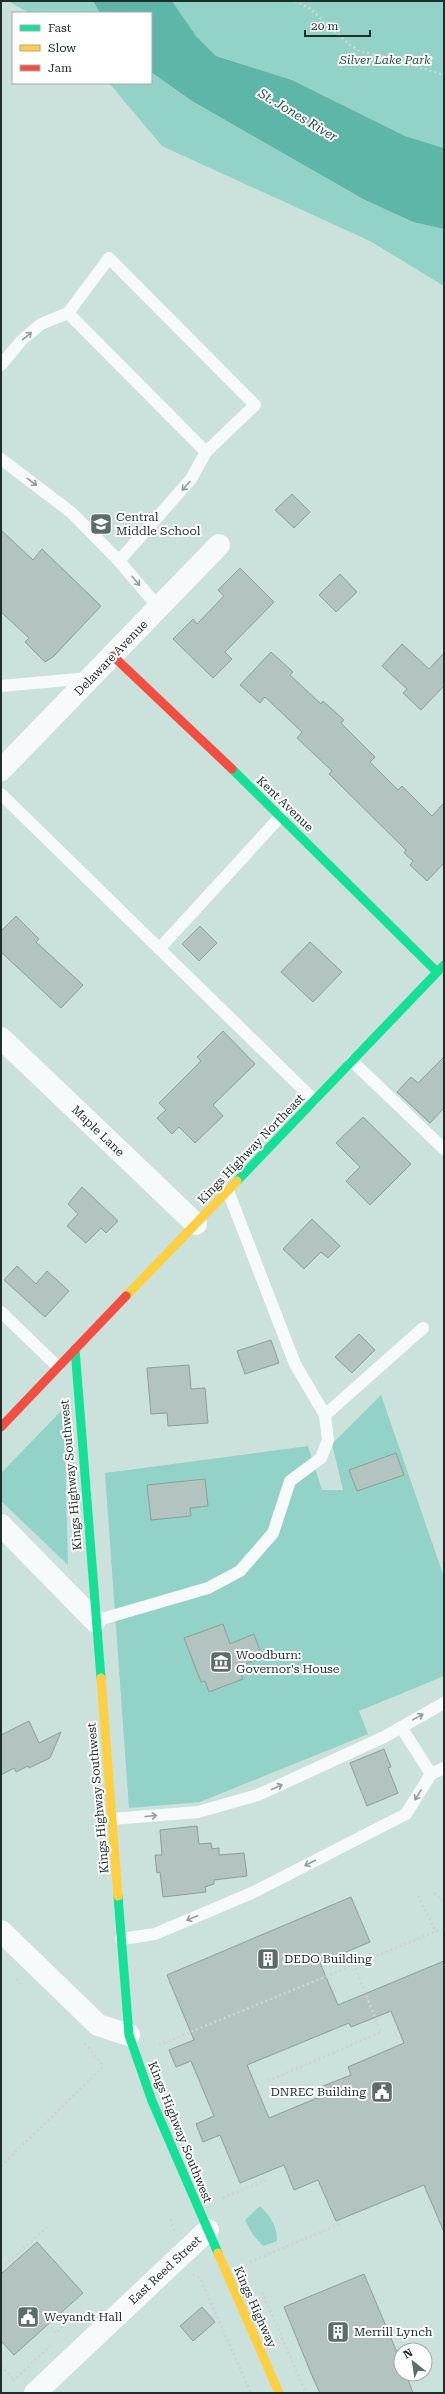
<svg xmlns="http://www.w3.org/2000/svg" width="445" height="2394" viewBox="0 0 445 2394" font-family="'Roboto Serif',serif">
  <rect width="100%" height="100%" fill="#cbe1dc"/>
  <path fill="#92d2c7" d="M8,1h85l7,12h-71z
    M172,1h272v147l-39,-12 -113,-56 -76,-24 -20,-20z
    M151,72l41,29 171,98 50,23 31,7v57l-74,-45 -208,-95 -53,-63h42z
    M381,1395l63,182v99l-85,35 9,23 -168,68 -71,6 -24,-335 203,-27 14,44h21l-11,-46z
    M64,1408l4,157 -67,-64v-28z
    M260,2206c11,11 17,19 17,35l-14,5 -10,-11 -8,-15z"/>
  <path fill="#5eb6a9" d="M93,1h79l24,35 20,20 76,24 113,56 39,12v81l-31,-7 -50,-23 -171,-98 -41,-29v-59h-51z"/>
  <path fill="#b3c4c0" stroke="#8d9e9b" fill-rule="evenodd" d="M292,494l18,18 -16,16 -19,-18z
    M1,530l32,30 9,-11 59,57 -48,51 -8,5 -20,-20 4,-4 -28,-26z
    M240,568l34,34 -49,50 7,7 -19,19 -40,-39 20,-20 4,5 27,-28 -6,-6z
    M340,574l17,18 -21,20 -17,-17z
    M402,644l27,25 15,-16v33l-23,24 -18,-17 4,-4 -25,-23z
    M271,652l22,20 -3,3 31,29 2,-3 21,19 -3,3 34,34 -5,5 28,28 4,-4 30,30 12,-13v60l-17,18 -17,-16 3,-4 -9,-8 2,-3 -77,-76 3,-3 -35,-33 5,-6 -37,-35 -5,6 -20,-18z
    M16,916l23,23 -3,3 47,43 -22,23 -60,-56v-21z
    M200,926l17,17 -18,18 -17,-17z
    M310,942l32,30 -29,30 -32,-30z
    M223,1031l32,33 -42,41 10,11 -28,27 -16,-16 -7,7 -15,-16 9,-8 -7,-7 42,-42 -4,-4z
    M444,1057v51l-14,15 -33,-31 14,-15 7,6z
    M363,1117l48,47 -41,41 -24,-24 14,-14 -24,-24z
    M82,1187l36,34 -12,12 -5,-5 -15,15 -19,-17 11,-12 -10,-10z
    M312,1219l28,27 -12,12 -7,-6 -17,17 -21,-20z
    M17,1266l19,18 11,-13 22,20 -24,26 -41,-37z
    M359,1334l16,16 -23,23 -17,-16z
    M271,1340l8,23 -34,11 -8,-23z
    M189,1365l2,24 14,-1 3,35 -40,3 -1,-13 -16,1 -4,-46z
    M396,1453l8,22 -47,16 -8,-21z
    M205,1479l3,27 -18,2 1,8 -40,4 -4,-35z
    M223,1624l7,20 24,-10 8,23 -24,10 5,12 -34,13 -4,-11 -4,1 -17,-44z
    M29,1721l10,22 22,-11 -11,26 -21,10 -1,-2 -12,6 -2,-4 -13,7v-40z
    M384,1749l7,18 -3,1 10,25 -31,13 -17,-43z
    M197,1826l2,18 12,-1 1,6 7,-1v7l25,-2 3,23 -33,4v4l-9,3 1,5 -43,5 -3,-25 -3,1 -2,-18h7l-2,-25z
    M351,1897l19,45 -50,21 18,42 106,-44v271l-20,-47 -88,36 -18,-41 -24,10 -10,-25 -44,18 -20,-48 -17,7 -7,-18 18,-8 -23,-55 -15,6 -7,-17 25,-10 -27,-65zM391,2011l13,32 -56,24 3,8 -33,13 4,8 -53,22 -22,-53 102,-42 2,4z
    M37,2242l46,51 -69,62 -13,-14v-67z
    M364,2274l37,88v12h5l7,19h-93l-7,-15 -29,-71z
    M202,2307l13,15 -22,19 -13,-15z"/>
  <g fill="none" stroke-linecap="round" stroke-linejoin="round">
    <path stroke="#ced4d4" stroke-width="2.5" stroke-dasharray="2 3" stroke-linecap="butt" d="M295,1l13,6 41,37 10,7 19,4 66,20
      M434,1893l10,9
      M418,1896l18,36
      M16,1979l7,7
      M159,2045l285,-117
      M268,2081l113,-49 -27,-67
      M1,2166l102,-99 -3,-6 -16,-18
      M223,2198l46,-19
      M171,2219l3,13
      M250,2262l92,-39
      M1,2268l46,-41
      M193,2275l7,3 51,115
      M262,2292l44,101
      M51,2327l5,6 23,-21 4,3
      M1,2366l13,13
      M13,2381l37,-35"/>
    <path stroke="#f7fafa" stroke-width="12" d="M68,313l138,139
      M1,365l21,-25 19,-16 27,-11 41,-55 146,147 -49,47 -15,27 -72,82
      M1,459l71,54 47,48 40,47
      M1,686l88,-8
      M1,794l313,306
      M159,949l122,-133
      M352,1061l92,88
      M1,1312l57,55
      M325,1415l98,-87
      M95,1621l113,-33 32,-17 33,-38 17,-52 31,-23 7,-18 -3,-25 -30,-51 -67,-173
      M401,1727l30,47
      M112,1819l86,-7 60,-17 126,-58 60,-34
      M121,1939l34,-5 99,-42 152,-78 25,-40 13,-6"/>
    <path stroke="#f7fafa" stroke-width="22" d="M1,770l218,-225
      M1,1038l195,186
      M1,1525l94,96
      M1,1931l97,94 31,10
      M35,2393l173,-163"/>
    <path stroke="#16e098" stroke-width="9" d="M232,769l205,203
      M237,1181l207,-216
      M75,1349l26,329
      M118,1896l11,139 23,66 66,152"/>
    <path stroke="#ffcf43" stroke-width="9" d="M126,1296l111,-115
      M101,1678l17,218
      M218,2253l61,140"/>
    <path stroke="#f24e42" stroke-width="9" d="M113,656l119,113
      M1,1427l125,-131"/>
  </g>
  <defs><path id="oneway-shaft" d="M-6 0H5M1.5-3L5.5 0L1.5 3" fill="none" stroke-width="1.6" stroke-linecap="round" stroke-linejoin="round"/></defs>
  <g stroke="#969e9d">
    <use href="#oneway-shaft" transform="translate(27 336) rotate(-40)"/>
    <use href="#oneway-shaft" transform="translate(32 482) rotate(37)"/>
    <use href="#oneway-shaft" transform="translate(186 486) rotate(132)"/>
    <use href="#oneway-shaft" transform="translate(136 581) rotate(50)"/>
    <use href="#oneway-shaft" transform="translate(418 1717) rotate(-29)"/>
    <use href="#oneway-shaft" transform="translate(277 1787) rotate(-24)"/>
    <use href="#oneway-shaft" transform="translate(418 1795) rotate(122)"/>
    <use href="#oneway-shaft" transform="translate(151 1816) rotate(-5)"/>
    <use href="#oneway-shaft" transform="translate(310 1863) rotate(153)"/>
    <use href="#oneway-shaft" transform="translate(192 1918) rotate(157)"/>
  </g>
  <defs>
    <g id="school-square" transform="scale(1.15)"><rect x="-9" y="-9" width="18" height="18" rx="4" fill="#5b6d69" stroke="#fff"/><path d="M0-5L7-2L0 1L-7-2ZM-4 1L0 2.5L4 1V4Q0 6-4 4Z" fill="#fff"/></g>
    <g id="museum-square" transform="scale(1.15)"><rect x="-9" y="-9" width="18" height="18" rx="4" fill="#5b6d69" stroke="#fff"/><path d="M0-6L6-3V-2H-6V-3ZM-5-1h2V3h-2ZM-1-1h2V3h-2ZM3-1h2V3H3ZM-6 4H6V6H-6Z" fill="#fff"/></g>
    <g id="building-square" transform="scale(1.15)"><rect x="-9" y="-9" width="18" height="18" rx="4" fill="#5b6d69" stroke="#fff"/><path d="M-4-6H4V6H1V3H-1V6H-4ZM-2.5-4.3h1.7v1.8h-1.7ZM.8-4.3h1.7v1.8H.8ZM-2.5-1h1.7V.8h-1.7ZM.8-1h1.7V.8H.8Z" fill="#fff"/></g>
    <g id="civic-square" transform="scale(1.15)"><rect x="-9" y="-9" width="18" height="18" rx="4" fill="#5b6d69" stroke="#fff"/><path d="M-.6-6.5H3V-4.5H.6V-3L4-1V1h2V6H-6V1h2V-1L-.6-3ZM-1.2 2.5V6h2.4V2.5Z" fill="#fff"/></g>
  </defs>
  <g fill-rule="evenodd">
    <use href="#school-square" x="101" y="524"/>
    <use href="#museum-square" x="221" y="1662"/>
    <use href="#building-square" x="268" y="1959"/>
    <use href="#civic-square" x="382" y="2092"/>
    <use href="#civic-square" x="28" y="2317"/>
    <use href="#building-square" x="338" y="2332"/>
  </g>
  <g text-anchor="middle" dominant-baseline="central" stroke-width="4" stroke-linejoin="round" paint-order="stroke">
    <g font-size="12" font-style="italic" fill="#22514a" stroke="#fff">
      <text x="385" y="60">Silver Lake Park</text>
    </g>
    <g font-size="12" fill="#1f2e2b" stroke="#fff" text-anchor="start">
      <text x="116" y="517">Central<tspan x="116" dy="14">Middle School</tspan></text>
      <text x="236" y="1655">Woodburn:<tspan x="236" dy="14">Governor's House</tspan></text>
      <text x="284" y="1959">DEDO Building</text>
      <text x="366" y="2092" text-anchor="end">DNREC Building</text>
      <text x="44" y="2317">Weyandt Hall</text>
      <text x="354" y="2332">Merrill Lynch</text>
    </g>
    <g font-size="12" fill="#1f2e2b" stroke="#fff">
      <text transform="translate(111 658) rotate(-46)">Delaware Avenue</text>
      <text transform="translate(285 804) rotate(44)">Kent Avenue</text>
      <text transform="translate(98 1131) rotate(44)">Maple Lane</text>
      <text transform="translate(251 1149) rotate(-46)">Kings Highway Northeast</text>
      <text transform="translate(71 1475) rotate(-95)">Kings Highway Southwest</text>
      <text transform="translate(98 1798) rotate(-95)">Kings Highway Southwest</text>
      <text transform="translate(180 2132) rotate(68)">Kings Highway Southwest</text>
      <text transform="translate(165 2270) rotate(-43)">East Reed Street</text>
      <text transform="translate(255 2307) rotate(66)">Kings Highway</text>
    </g>
    <g font-size="13" font-style="italic" fill="#26554e" stroke="#fff">
      <text transform="translate(298 115) rotate(31)">St. Jones River</text>
    </g>
  </g>
  <rect width="445" height="2394" fill="none" stroke="#1f2e2b" stroke-width="4"/>
  <rect x="12" y="12" width="140" height="72" fill="#ffffff" stroke="#a5abaa"/>
  <rect x="20" y="25" width="20" height="6" fill="#16e098" stroke="#a5abaa"/>
  <text x="48" y="32" font-size="12" fill="#1f2e2b">Fast</text>
  <rect x="20" y="45" width="20" height="6" fill="#ffcf43" stroke="#a5abaa"/>
  <text x="48" y="52" font-size="12" fill="#1f2e2b">Slow</text>
  <rect x="20" y="65" width="20" height="6" fill="#f24e42" stroke="#a5abaa"/>
  <text x="48" y="72" font-size="12" fill="#1f2e2b">Jam</text>
  <g transform="translate(413 2362) rotate(330)"><circle r="19" fill="#ffffff" stroke="#a5abaa"/>
  <path d="M0-3L7 15L0 10L-7 15Z" fill="#5b6d69"/>
  <text y="-6" font-size="11" font-weight="bold" text-anchor="middle" fill="#1f2e2b">N</text>
  </g>
  <path d="M305 30v6h65v-6" fill="none" stroke="#1f2e2b" stroke-width="2"/>
  <text x="311" y="30" font-size="12" fill="#1f2e2b" stroke="#ffffff" stroke-width="3" paint-order="stroke">20 m</text>
</svg>
